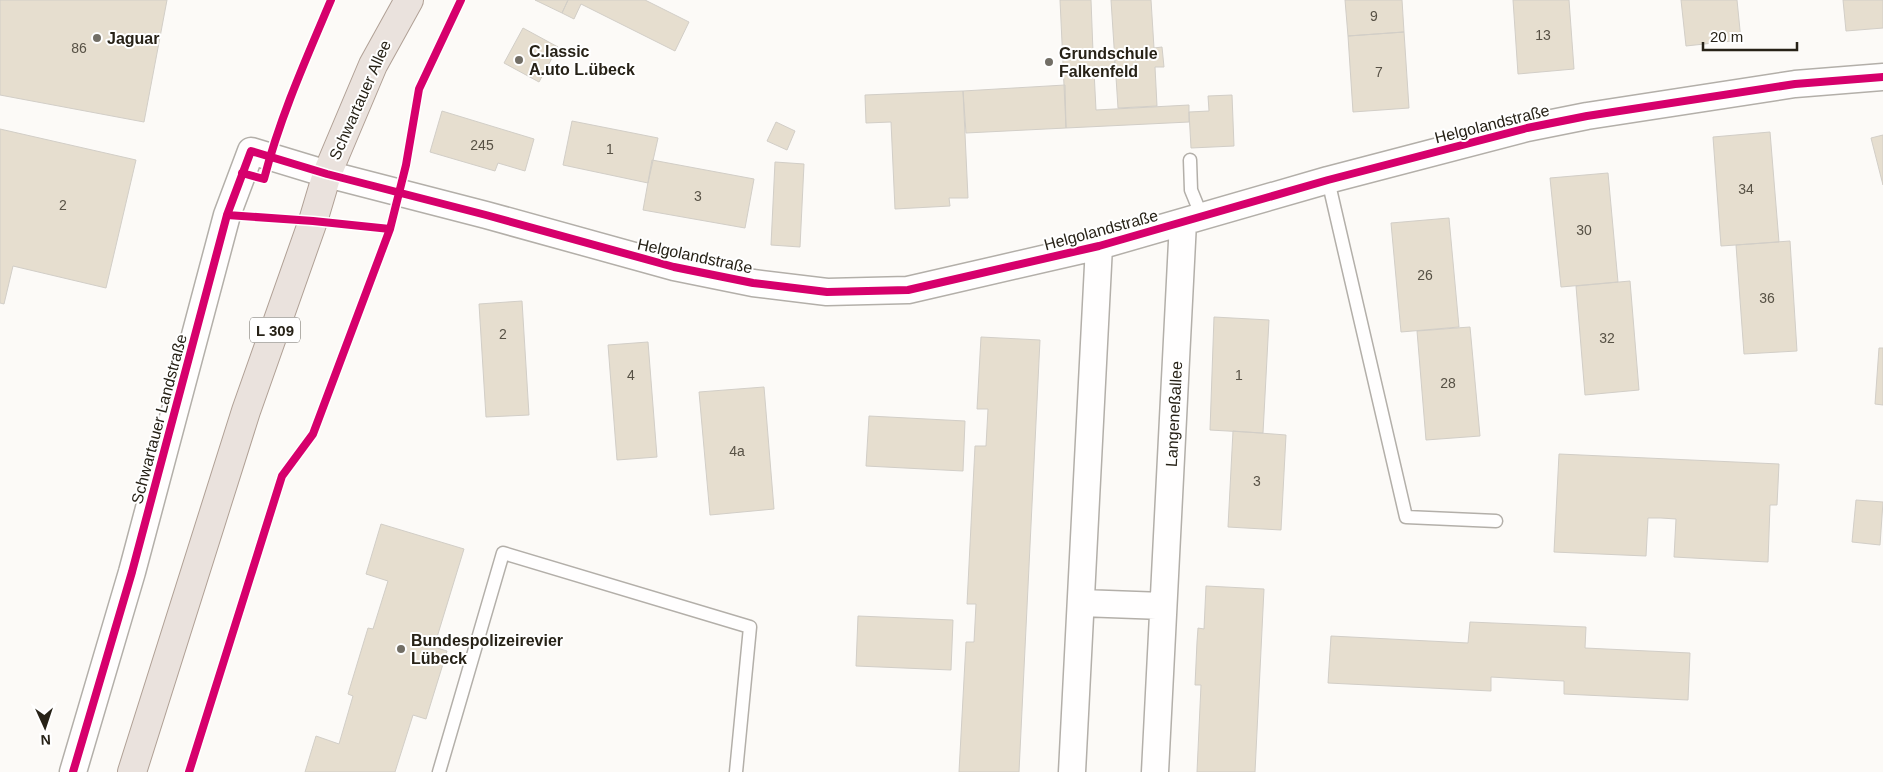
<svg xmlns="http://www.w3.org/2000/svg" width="1883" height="772" viewBox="0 0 1883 772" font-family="Arial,sans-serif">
  <rect width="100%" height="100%" fill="#fcfaf7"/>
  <path fill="#e6decf" stroke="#d2cec7" d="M0,0h167l-23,122 -144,-27z
    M535,0h33l-6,13z
    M568,0h77l44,22 -14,29 -94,-47 -7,15 -12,-6z
    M1060,0h31l2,52 21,-2 1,20 -21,1 2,39 93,-5v17l-123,6z
    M1111,0h40l3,48 8,-1 2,20h-9l2,39 -39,2z
    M1345,0h57l2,32 -56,4z
    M1513,0h56l5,69 -56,5z
    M1681,0h56l4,40 -55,6z
    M1843,0h40v28l-37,3z
    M523,28l35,19 -19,35 -35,-19z
    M1404,32l5,76 -56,4 -5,-76z
    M1065,85l1,43 -100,5 -3,-42z
    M963,91l5,107h-19l1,8 -55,3 -4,-87 -25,1 -1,-28z
    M1232,95l2,51 -43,2 -2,-36 20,-1 -1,-15z
    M442,111l92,28 -9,32 -27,-8 -3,8 -65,-19z
    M572,121l86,17 -10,45 -85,-18z
    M776,122l19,9 -8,19 -20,-9z
    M0,129l136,31 -30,128 -93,-22 -9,38 -4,-1z
    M1770,132l9,110 -58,4 -8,-109z
    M1883,135v50l-12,-47z
    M652,160l102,19 -9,49 -102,-18z
    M775,162l29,2 -4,83 -29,-2z
    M1608,173l10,109 -57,5 -11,-109z
    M1449,218l10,109 -58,5 -10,-109z
    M1790,241l7,110 -53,3 -8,-109z
    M1630,281l9,109 -54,5 -9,-109z
    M522,301l7,114 -43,2 -7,-113z
    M1214,317l55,3 -6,113 -53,-3z
    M1470,327l10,109 -54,4 -9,-109z
    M981,337l59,3 -21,432h-60l7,-130h8l2,-38h-9l8,-158h11l2,-37h-11z
    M648,342l9,115 -40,3 -9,-115z
    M1879,348h4v57l-8,-1z
    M764,387l10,122 -64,6 -11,-123z
    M869,416l96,5 -2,50 -97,-5z
    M1233,431l53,4 -5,95 -53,-3z
    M1559,454l220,10 -2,41h-7l-2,57 -94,-5 2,-38 -15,-1h-13l-2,38 -92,-4z
    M1856,500l27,2 -3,43 -28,-3z
    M381,524l83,25 -30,98 13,4 -21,68 -13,-4 -18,57h-90l11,-36 23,8 14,-48 -5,-2 20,-66 5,1 15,-48 -22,-7z
    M1206,586l58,3 -9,183h-58l4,-87h-6l2,-43 1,-14 6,1z
    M858,616l95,4 -2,50 -95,-4z
    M1470,622l116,5 -1,21 105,5 -2,47 -124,-6v-13l-38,-2 -35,-2v14l-163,-8 3,-47 137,7z"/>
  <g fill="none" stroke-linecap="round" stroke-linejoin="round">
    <g stroke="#b3afa9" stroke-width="15">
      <path id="lane" d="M1190,160l1,30 11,27
        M1328,180l78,337 90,4
        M439,772l64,-219 247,74 -14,145"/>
    </g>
    <g stroke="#b3afa9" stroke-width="29">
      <path id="street" d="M1081,603l82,3
        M73,772l59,-200 95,-357 24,-64 76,23 159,41 188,52 79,16 74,9 81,-2 191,-44 229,-66 199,-52 60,-12 208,-32 88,-7
        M1072,772l27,-526
        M1155,772l28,-550"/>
    </g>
    <g stroke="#b0a095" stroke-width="30">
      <path id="primary" d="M132,772l114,-361 67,-190 14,-47 46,-109 36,-65"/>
    </g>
    <use href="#lane" stroke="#fffefe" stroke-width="12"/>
    <use href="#street" stroke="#fffefe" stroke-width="26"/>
    <use href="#primary" stroke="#eae2dd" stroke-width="28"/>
    <g stroke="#fff" stroke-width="11">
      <path id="cycleway" d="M242,173l22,6c16,-62 42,-120 67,-179
        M227,215l86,6 77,8
        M73,772l59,-200 95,-357 24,-64 76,23 159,41 188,52 79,16 74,9 81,-2 191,-44 229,-66 199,-52 60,-12 208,-32 88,-7
        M189,772l93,-296 31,-42 77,-205 16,-64 13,-76 42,-89"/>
    </g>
    <use href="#cycleway" stroke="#d6006c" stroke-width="8"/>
  </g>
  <g fill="#726e65" stroke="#fff" stroke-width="2">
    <circle cx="97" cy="38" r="5"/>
    <circle cx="519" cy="60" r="5"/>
    <circle cx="1049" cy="62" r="5"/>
    <circle cx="401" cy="649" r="5"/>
  </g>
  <g text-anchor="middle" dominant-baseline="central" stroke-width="4" stroke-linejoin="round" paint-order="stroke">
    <g font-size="14" fill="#575145">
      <text x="1374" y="16">9</text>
      <text x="1543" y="35">13</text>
      <text x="79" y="48">86</text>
      <text x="1379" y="72">7</text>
      <text x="482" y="145">245</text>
      <text x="610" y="149">1</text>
      <text x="1746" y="189">34</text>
      <text x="698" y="196">3</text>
      <text x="63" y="205">2</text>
      <text x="1584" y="230">30</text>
      <text x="1425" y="275">26</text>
      <text x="1767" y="298">36</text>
      <text x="503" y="334">2</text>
      <text x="1607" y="338">32</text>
      <text x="631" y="375">4</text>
      <text x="1239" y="375">1</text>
      <text x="1448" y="383">28</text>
      <text x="737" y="451">4a</text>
      <text x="1257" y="481">3</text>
    </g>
    <rect fill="#fff" stroke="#68645d" stroke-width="1" x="250" y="317.5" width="50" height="25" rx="4"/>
    <g font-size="15" font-weight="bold" fill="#272217">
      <text x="275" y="330">L 309</text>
    </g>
    <g font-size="16" font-weight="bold" fill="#272217" stroke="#fff" text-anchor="start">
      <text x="107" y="38">Jaguar</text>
      <text x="529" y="51">C.lassic<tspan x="529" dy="18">A.uto L.übeck</tspan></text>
      <text x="1059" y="53">Grundschule<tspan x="1059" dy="18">Falkenfeld</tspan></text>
      <text x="411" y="640">Bundespolizeirevier<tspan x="411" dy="18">Lübeck</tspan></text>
    </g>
    <g font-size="16" fill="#272217" stroke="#fff">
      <text transform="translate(360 100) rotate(-66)">Schwartauer Allee</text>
      <text transform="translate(1492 124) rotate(-14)">Helgolandstraße</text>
      <text transform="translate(1101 230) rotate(-15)">Helgolandstraße</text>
      <text transform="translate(695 256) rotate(12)">Helgolandstraße</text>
      <text transform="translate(1174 414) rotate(-87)">Langeneßallee</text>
      <text transform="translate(159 419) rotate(-75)">Schwartauer Landstraße</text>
    </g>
  </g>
  <g transform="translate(45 727) rotate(177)" stroke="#ffffff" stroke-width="4" paint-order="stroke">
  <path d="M0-4L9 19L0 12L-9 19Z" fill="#272217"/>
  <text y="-8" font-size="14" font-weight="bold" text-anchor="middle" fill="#272217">N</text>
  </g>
  <path d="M1703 42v8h94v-8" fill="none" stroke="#272217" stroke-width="2.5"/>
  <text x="1710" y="42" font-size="15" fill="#272217" stroke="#ffffff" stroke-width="4" paint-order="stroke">20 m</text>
</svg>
